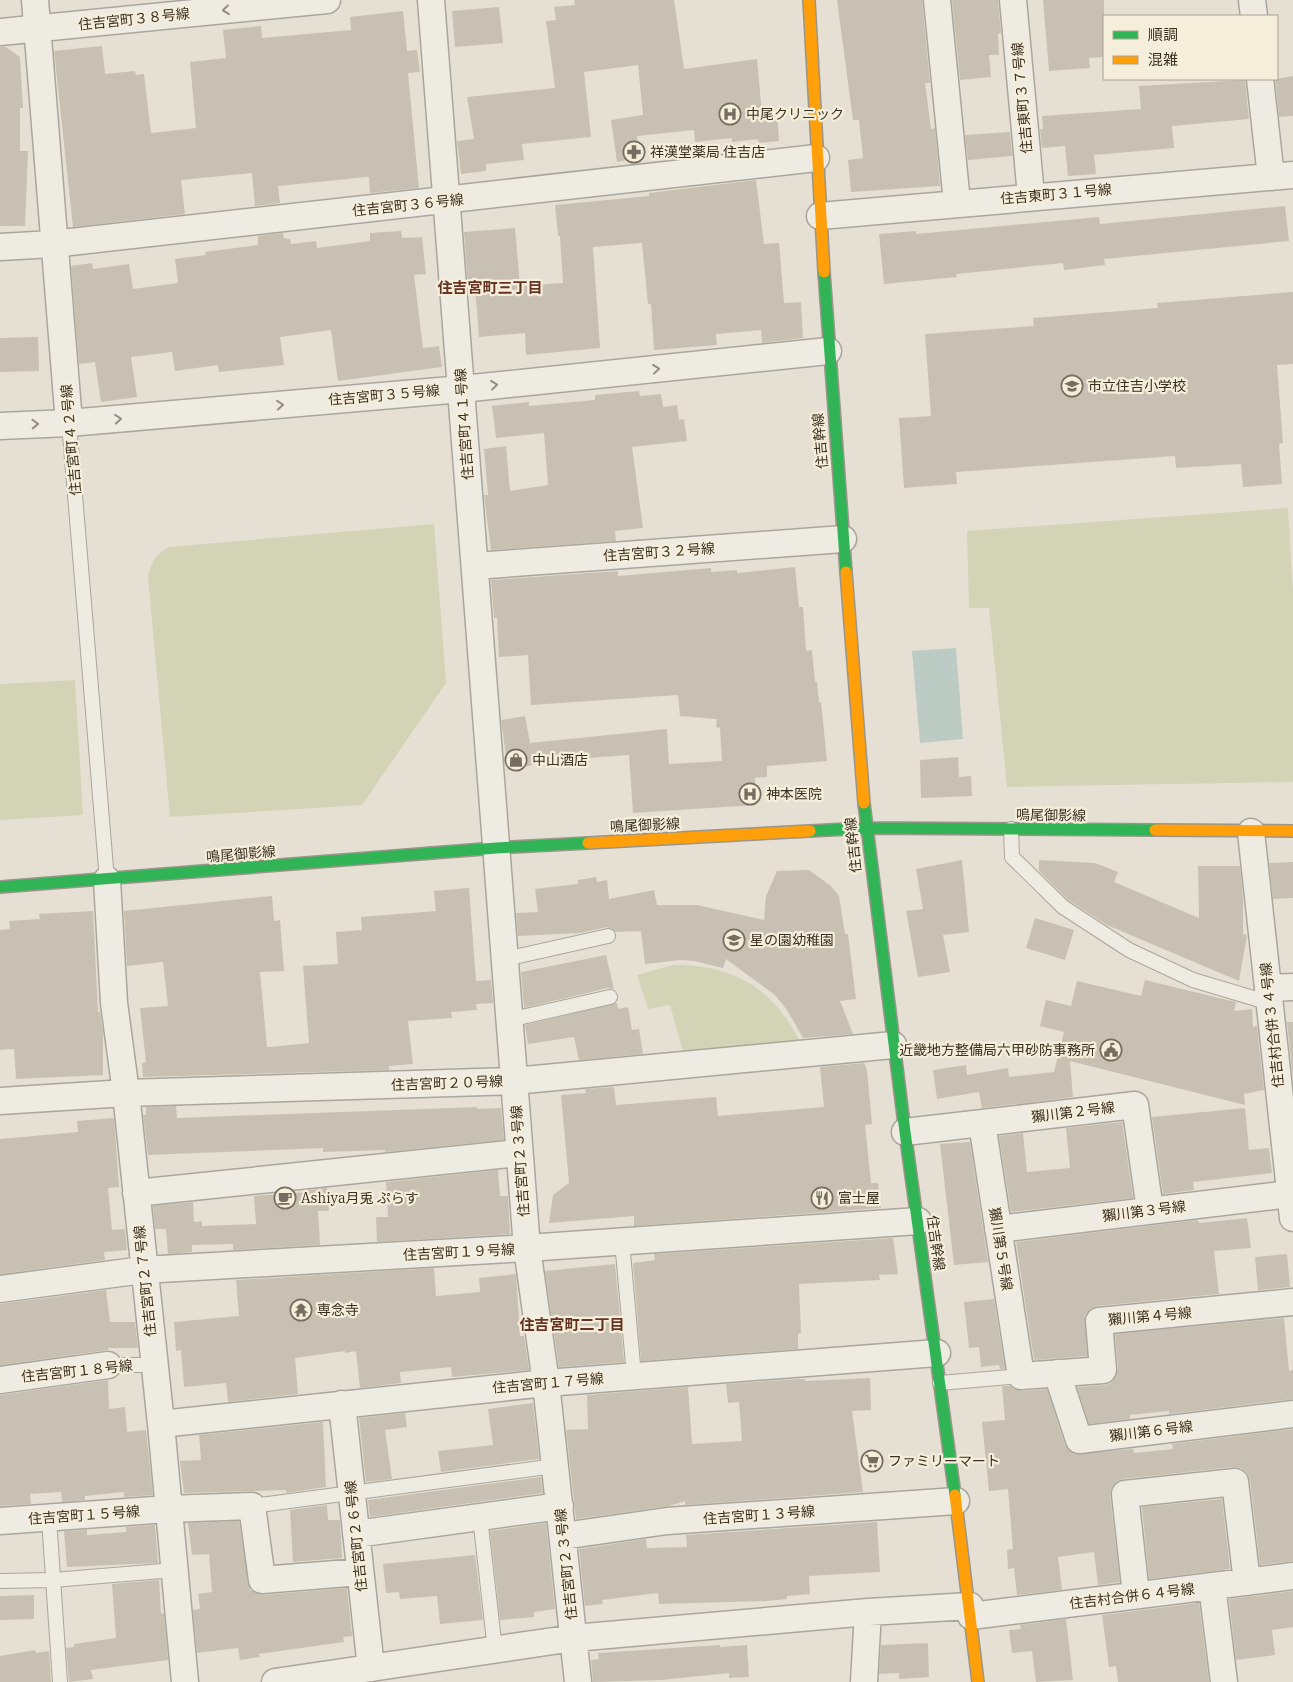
<svg xmlns="http://www.w3.org/2000/svg" width="1293" height="1682" viewBox="0 0 1293 1682" font-family="'IBM Plex Serif','Noto Sans JP',serif">
  <rect width="100%" height="100%" fill="#e5e0d3"/>
  <path fill="#d3d4b6" d="M1288,508l5,84v190l-286,5 -18,-179h-20l-2,-77z
    M434,524l12,159 -84,122 -192,12 -22,-239c3,-15 7,-23 21,-31z
    M75,680l8,135 -83,5v-136z
    M673,965c59,-1 99,22 126,75l-116,12 -13,-47 -22,4 -11,-34z"/>
  <path fill="#bccbc3" d="M956,648l7,91 -43,4 -8,-92z"/>
  <path fill="#c9c0b4" d="M574,0h100l10,69 73,-10 5,55 15,-2 2,29 -20,2 -1,-4 -26,3v-4l-37,4 -1,-12 -57,6 3,22 -23,4 -6,-42 32,-5 -5,-50 -54,7 7,65 -69,7 2,16 -38,4v7l-25,3 -4,-33 17,-2 -7,-42 88,-9 -9,-67 10,-1 -2,-13 21,-2z
    M837,0h85l8,83h-5l6,46 4,-1 5,58 -89,6 -3,-32 15,-2 -4,-38h-6z
    M952,0h46l3,33 -3,1 1,21h-10l2,22 -31,3z
    M1043,0h61v57l-15,1 1,10 -41,3z
    M499,7l4,36 -48,4 -3,-36z
    M403,11l4,40 10,-1 3,22 -12,1 11,115 -49,5 -1,-16h-2l-89,9 2,17 -25,3 -3,-33 -71,7 4,34 -112,13 -19,-176 48,-5 3,28 30,-3 1,4 8,-1 7,59 45,-5 -6,-66 36,-4 -3,-28 38,-4 1,12 89,-8 -1,-13z
    M0,47h6l14,10 3,51h-3v43h8l-3,75h-25z
    M1293,76v40l-14,1 -4,-38z
    M1245,80l4,39 -77,7 2,22 -80,7 2,19 -28,2 -3,-30 -23,2 -2,-19h3l-1,-13 99,-7 -2,-23z
    M1010,132l2,24 -44,4 -3,-25z
    M756,180l8,64 15,-1 5,60 17,-1 2,36 -41,5 -1,-13 -45,4 1,11 -63,5 -3,-46h-3l-6,-61 -49,4 7,101 -74,7 -1,-22 -46,4 -4,-52 -7,1 -4,-54 51,-4 5,58 43,-3 -3,-47h-2l-3,-31 94,-9v-3z
    M1285,206l4,35 -185,18 1,6 -41,5 -1,-7 -107,11 1,3 -73,7 -5,-50 37,-3v3l183,-17 1,7z
    M401,231l1,7 20,-1 4,37 -12,1 9,73 16,-2 3,21 -104,14 -7,-51 -51,7 4,28 -65,7 -1,-7 -43,6 -3,-19 -41,5 6,40 -36,5 -6,-40 -16,2 -8,-98 21,-3 1,6 36,-5 4,25 45,-6 -3,-24 31,-4 -1,-3 53,-7v-9l25,-3 1,5 6,1 1,5 25,-3 1,7 53,-7v-8z
    M1293,292v72l-16,1 6,78 -4,1 3,40 -39,3 -2,-23 -65,4 -1,-12 -219,16 1,12 -53,4 -5,-70 32,-2 -6,-82 109,-8 -1,-8 125,-10 -1,-5z
    M38,337l1,34 -39,1v-34z
    M639,391l1,5 21,-2 2,13 14,-2 2,15 5,-1 3,22 -55,6 11,81 -28,3 1,10 -125,9 -7,-55h4l-4,-46 22,-3 4,45 38,-6 -4,-52 -48,5 -4,-32 37,-4v4l66,-6v-5z
    M795,567l4,40h4l3,44 6,-1 3,32h2l2,20h2l6,59 -60,5v11l-12,1 1,27 -123,8 -4,-58 -54,4 -1,-2 -66,13 -7,-50 24,-4 5,27 137,-14 2,35 53,-3 -2,-33 -4,-1 1,-8 -37,-3 -2,-21 -147,10 -3,-50 -29,2 -2,-39h-3l-3,-38 127,-9v5l93,-8v4l26,-2v3z
    M958,757l1,20 12,-1 1,20 -51,2 -1,-38z
    M962,860l7,72 -26,3 7,37 -32,5 -12,-66 17,-2 -7,-40z
    M1039,860l56,3 23,9 -4,10 85,36 -1,-52h42l3,34v34l4,1 -8,46 -132,-56 -39,-25 -29,-29z
    M1293,862v36l-20,1 -4,-36z
    M809,870l22,16 8,10 6,38h3l8,65 -16,2 13,33 -50,4 -16,-28 -12,-15 -49,-36 -3,9 -29,-7 -14,-1 -35,4 -4,-33 -26,1 -8,-5 -27,6 -62,3 -2,-23 22,-1 -3,-23 43,-5v-4l18,-3 1,5 10,-2 2,19 45,-9 3,15h40l67,15 2,-24 11,-25z
    M469,888l7,93 15,-1 2,23 -17,1 1,6 -26,2 1,6 -44,3 5,43 -24,2v4l-246,7 -1,-14 4,-1 -6,-54 28,-2 -5,-44 -36,4 -3,-55 148,-15 2,25 6,-1 4,51 -24,1 7,75h4l38,-4 -6,-77 35,-2 -2,-32 26,-2 -1,-13 75,-6 -2,-20z
    M93,911l5,101h2l3,20v43l-87,4 -2,-30 -14,1v-120l10,-1 -1,-8 31,-2 -1,-5z
    M1035,918l39,12 -9,30 -39,-12z
    M606,955l8,34 -6,-1 -84,20 -3,-36z
    M1145,980l91,22 -2,9 18,-2 1,18 4,-1 7,64 -20,4 1,11 -175,-44 3,36 -91,11 -3,-16 -42,7 -4,-29 33,-5 1,10 41,-7 1,9 45,-5 10,-40 -24,-6 6,-26 25,6 6,-25 64,15z
    M617,1003l1,6 10,-2 4,23 7,-1 4,25 -64,6 -5,-23 -46,7 -3,-19z
    M1287,1022h6v57z
    M864,1063l3,7 5,54 -7,1 6,58h7l3,25 -247,18v-10l-85,7 4,-28 16,-12 -8,-88 25,-2 -1,-4 29,-2 2,18 100,-8 2,19 106,-9 -4,-40z
    M176,1106l1,12 300,-11v2l24,-1 3,32 -119,12v-2l-62,2v-4l-175,7 -5,-40h3v-8z
    M1245,1108l4,42 20,-2 3,25 -79,9 1,8 -31,4 -11,-77z
    M114,1118l5,69 -11,1 4,42 13,-1 2,21 -23,2 1,8 -105,14v-135l78,-7 -1,-11z
    M1122,1122l11,76 -122,14 -12,-76 24,-3 4,39 43,-4 -4,-40z
    M970,1142l18,120 -34,3 -14,-121z
    M498,1170l2,26h8l2,38 -133,8 -1,-25h12l-2,-35z
    M327,1188l2,23h-11l2,34 -87,5v-6l-41,1v7l-24,2 -2,-25h-11l-2,-23 40,-4 1,20 8,-1v5l54,-2 -2,-28 54,-4v-2z
    M1247,1218l4,30 -37,3 5,43 -122,12 -7,3 -5,6 2,41 -53,4 -18,-118 181,-22 3,3z
    M893,1238l5,36 -19,1 1,5 -81,4 2,49 -3,1v15l-157,12 -8,-98 22,-3 -1,-6z
    M1287,1254l3,33 -32,3 -3,-33z
    M615,1264l9,98 -65,5 -14,-96z
    M434,1268l2,28 44,-4 -1,-14 37,-4 4,62h4l5,34 -77,7 -1,-10 -51,5 1,11 -41,5 -4,-37 -11,2v-2l-50,7 3,36 -70,8 -2,-19 -42,4 -3,-37 -5,1 -2,-29 65,-6 -3,-36z
    M106,1290l4,32h25l3,26h-30v2l-108,15v-61z
    M994,1299l11,70h-5l-1,-4 -18,2 -2,-20 -10,1 -5,-46z
    M1284,1318l5,53 4,-1v29l-124,15v-3l-39,4v4l-41,5 -12,-37 28,-2 6,-2 5,-6 2,-8 -3,-35z
    M870,1378l1,32 -19,1 11,81 -178,13v-4l-16,5 -93,13 -10,-89 22,-1 -1,-34 101,-8 4,57 50,-3 -3,-39 -11,1 -2,-19 73,-5h6v2z
    M108,1380l1,29 16,-2 2,25 19,-2 7,65 -29,2v-5l-39,4v4l-23,2 -1,-10 -31,2 1,10 -31,2v-111z
    M1002,1386h8l12,5 25,-2 18,56 9,9 59,-5 1,4 39,-4 -1,-5 121,-15v132l-33,4 -10,-85 -3,-7 -6,-5 -8,-1 -110,12 -7,3 -4,6 -2,7 10,87 -22,3 -4,-33 -36,5 4,33 -45,5 -3,-27 -6,1 -1,-19 6,-1 -5,-60 -19,2 -7,-69 23,-2z
    M533,1403l6,56 -98,13 -3,-21 55,-6 -5,-36z
    M405,1413l2,14 -22,3 7,49 -26,3 -7,-64z
    M323,1422l3,65 -40,6v-3l-102,3 -4,-32 21,-1 -2,-25z
    M541,1477l2,16 -173,24 -2,-17z
    M1222,1499l8,70 -81,10 -7,-72z
    M327,1505l1,15h12l2,38 -49,4 -3,-52z
    M239,1521l11,69 13,5 84,-7 5,48 -9,1 1,5 -85,12 1,3 -20,3 -2,-12 -41,5 -4,-43 7,-1 -2,-15 14,-2 -3,-38 -17,1 -4,-32z
    M877,1522l3,50 -71,4 1,18 -23,2v3l-20,2 -108,3 -1,-11 -56,7 1,4 -18,2 -6,-57 67,-10 1,9 40,-1 -1,-12z
    M546,1523l9,86 -21,3v5l-34,3 -10,-89z
    M155,1525l3,38 -91,4 -3,-36 23,-1v5l39,-3v-5z
    M475,1555l8,65 -43,4 -3,-28 -37,3 -1,-7 -13,1 -3,-29z
    M159,1580l2,34 3,-1 4,47 -77,10 2,9 -24,3 -3,-34 8,-1v-3l42,-6 -4,-54z
    M1293,1591v36l-21,3 3,25 -39,5 -7,-61z
    M34,1595v24l-34,1v-24z
    M1199,1603l10,79h-91l-2,-16 -7,1 -7,-52z
    M1066,1619l7,61 -37,2 -4,-31 -20,2 -3,-23 12,-1 -1,-4z
    M928,1643l1,34 -30,2v-6l-20,1 2,-29z
    M720,1645v2l27,-2 2,32 -20,1v-5l-68,7 -68,2 -2,-22 8,-1 -1,-6z
    M35,1650l1,3 13,-2 2,31h-51v-26z"/>
  <g fill="none" stroke-linecap="round" stroke-linejoin="round">
    <g stroke="#aba69b" stroke-width="16">
      <path id="lane" d="M69,423l38,457
        M1011,829l1,28 51,50 66,43 64,30 77,23
        M505,959l103,-23
        M509,1020l101,-23
        M622,1241l12,135
        M108,1365h46
        M940,1383l81,-7
        M252,1506l303,-40
        M480,1517l15,133
        M49,1518l11,164
        M0,1581l53,-1 121,-10"/>
    </g>
    <g stroke="#aba69b" stroke-width="29">
      <path id="street" d="M35,0l34,423
        M431,0l96,1248 19,135 32,299
        M937,0l20,203
        M1013,0l18,196
        M1252,0l2,16
        M0,32l327,-32
        M1260,79l11,98
        M820,216l473,-41
        M0,247l53,-3 763,-86
        M0,426l69,-3 393,-34 366,-38
        M475,566l368,-27
        M1251,832l42,386
        M107,880l7,123 12,90 35,331 24,258
        M1268,988l25,-1
        M0,1101l126,-8 388,-12 379,-36
        M982,1123l39,253 82,-6 -4,-49 194,-19
        M905,1132l230,-27 15,105
        M136,1193l383,-40
        M998,1229l292,-35
        M0,1289l143,-19 384,-22 391,-27
        M1057,1373l22,67 214,-26
        M0,1380l108,-15
        M342,1404l29,264
        M161,1424l385,-41 391,-30
        M0,1521l168,-12 84,-3 10,74 98,-8
        M356,1534l204,-28
        M563,1536l104,-15 289,-20
        M1212,1586l12,96
        M1136,1595l-11,-101 110,-12 12,100
        M971,1616l322,-40
        M275,1682l299,-44 294,-26 102,-6
        M864,1682l4,-70"/>
    </g>
    <g stroke="#9b958b" stroke-width="14">
      <path id="fast" d="M824,272l22,300
        M864,803l41,329 50,363
        M810,831l56,-3 289,2
        M0,887l496,-39 92,-5"/>
    </g>
    <g stroke="#9b958b" stroke-width="14">
      <path id="slow" d="M809,0l15,272
        M846,572l18,231
        M1155,830l138,1
        M588,843l222,-12
        M955,1495l23,187"/>
    </g>
    <use href="#lane" stroke="#eeebe3" stroke-width="14"/>
    <use href="#street" stroke="#eeebe3" stroke-width="26"/>
    <use href="#fast" stroke="#30b455" stroke-width="11"/>
    <use href="#slow" stroke="#ff9f0a" stroke-width="11"/>
  </g>
  <defs><path id="oneway-chevron" d="M-2-3.5L2.5 0L-2 3.5" fill="none" stroke-width="1.6" stroke-linecap="round" stroke-linejoin="round" transform="scale(1.25)"/></defs>
  <g stroke="#948d82">
    <use href="#oneway-chevron" transform="translate(226 10) rotate(174)"/>
    <use href="#oneway-chevron" transform="translate(656 369) rotate(-6)"/>
    <use href="#oneway-chevron" transform="translate(494 385) rotate(-6)"/>
    <use href="#oneway-chevron" transform="translate(280 405) rotate(-5)"/>
    <use href="#oneway-chevron" transform="translate(118 419) rotate(-5)"/>
    <use href="#oneway-chevron" transform="translate(35 424) rotate(-2)"/>
  </g>
  <defs>
    <g id="hospital-ring" transform="scale(1.125)"><circle r="9.5" fill="#f5eeda" stroke="#766d60" stroke-width="1.5"/><path d="M-5-5h3v3.5h4V-5h3V5h-3V1.5h-4V5h-3Z" fill="#766d60"/></g>
    <g id="pharmacy-ring" transform="scale(1.125)"><circle r="9.5" fill="#f5eeda" stroke="#766d60" stroke-width="1.5"/><path d="M-2-6h4v4h4v4h-4v4h-4v-4h-4v-4h4Z" fill="#766d60"/></g>
    <g id="school-ring" transform="scale(1.125)"><circle r="9.5" fill="#f5eeda" stroke="#766d60" stroke-width="1.5"/><path d="M0-5L7-2L0 1L-7-2ZM-4 1L0 2.5L4 1V4Q0 6-4 4Z" fill="#766d60"/></g>
    <g id="shop-ring" transform="scale(1.125)"><circle r="9.5" fill="#f5eeda" stroke="#766d60" stroke-width="1.5"/><path d="M-5-2.5h2.3a2.7 3.5 0 0 1 5.4 0H5L5.5 6h-11ZM-1.5-2.5h3a1.5 2.3 0 0 0-3 0Z" fill="#766d60"/></g>
    <g id="civic-ring" transform="scale(1.125)"><circle r="9.5" fill="#f5eeda" stroke="#766d60" stroke-width="1.5"/><path d="M-.6-6.5H3V-4.5H.6V-3L4-1V1h2V6H-6V1h2V-1L-.6-3ZM-1.2 2.5V6h2.4V2.5Z" fill="#766d60"/></g>
    <g id="cafe-ring" transform="scale(1.125)"><circle r="9.5" fill="#f5eeda" stroke="#766d60" stroke-width="1.5"/><path d="M-5.5-4.5H6V0H3Q3 3.5 0 3.5H-2.5Q-5.5 3.5-5.5 0ZM3-3.2v2h1.7v-2ZM-6 4.5H4V6H-6Z" fill="#766d60"/></g>
    <g id="restaurant-ring" transform="scale(1.125)"><circle r="9.5" fill="#f5eeda" stroke="#766d60" stroke-width="1.5"/><path d="M-5-6h1v4h1v-4h1v4h1v-4h1v5L-1.5 .5V6h-2V.5L-5-1ZM5-6V6H3V1.5H1.5Q1.5-4 5-6Z" fill="#766d60"/></g>
    <g id="temple-ring" transform="scale(1.125)"><circle r="9.5" fill="#f5eeda" stroke="#766d60" stroke-width="1.5"/><path d="M0-6L5-2H3V0L6.5 2.5H4V6H1.5V3h-3V6H-4V2.5H-6.5L-3 0V-2H-5Z" fill="#766d60"/></g>
    <g id="supermarket-ring" transform="scale(1.125)"><circle r="9.5" fill="#f5eeda" stroke="#766d60" stroke-width="1.5"/><path d="M-6-5.5h2.5l.6 2H6L4.5 2H-2.5L-4.4-4H-6ZM-1.5 3.2a1.3 1.3 0 1 0 .1 0ZM3 3.2a1.3 1.3 0 1 0 .1 0Z" fill="#766d60"/></g>
  </defs>
  <g fill-rule="evenodd">
    <use href="#hospital-ring" x="730" y="114"/>
    <use href="#pharmacy-ring" x="634" y="152"/>
    <use href="#school-ring" x="1072" y="386"/>
    <use href="#shop-ring" x="516" y="760"/>
    <use href="#hospital-ring" x="750" y="794"/>
    <use href="#school-ring" x="734" y="940"/>
    <use href="#civic-ring" x="1111" y="1050"/>
    <use href="#cafe-ring" x="285" y="1198"/>
    <use href="#restaurant-ring" x="822" y="1198"/>
    <use href="#temple-ring" x="301" y="1310"/>
    <use href="#supermarket-ring" x="872" y="1461"/>
  </g>
  <g text-anchor="middle" dominant-baseline="central" stroke-width="4.5" stroke-linejoin="round" paint-order="stroke">
    <g font-size="14" fill="#3b2f22" stroke="#f5eeda">
      <text transform="translate(134 19) rotate(-6)">住吉宮町３８号線</text>
      <text transform="translate(1022 98) rotate(-95)">住吉東町３７号線</text>
      <text transform="translate(1056 194) rotate(-5)">住吉東町３１号線</text>
      <text transform="translate(408 205) rotate(-6)">住吉宮町３６号線</text>
      <text transform="translate(384 395) rotate(-5)">住吉宮町３５号線</text>
      <text transform="translate(464 424) rotate(-94)">住吉宮町４１号線</text>
      <text transform="translate(71 440) rotate(-95)">住吉宮町４２号線</text>
      <text transform="translate(820 441) rotate(-95)">住吉幹線</text>
      <text transform="translate(659 552) rotate(-4)">住吉宮町３２号線</text>
      <text transform="translate(1051 815) rotate(1)">鳴尾御影線</text>
      <text transform="translate(645 825) rotate(-3)">鳴尾御影線</text>
      <text transform="translate(853 845) rotate(-96)">住吉幹線</text>
      <text transform="translate(241 854) rotate(-5)">鳴尾御影線</text>
      <text transform="translate(1272 1025) rotate(-96)">住吉村合併３４号線</text>
      <text transform="translate(447 1083) rotate(-2)">住吉宮町２０号線</text>
      <text transform="translate(1073 1112) rotate(-7)">獺川第２号線</text>
      <text transform="translate(520 1161) rotate(-94)">住吉宮町２３号線</text>
      <text transform="translate(1144 1211) rotate(-7)">獺川第３号線</text>
      <text transform="translate(936 1243) rotate(82)">住吉幹線</text>
      <text transform="translate(1001 1249) rotate(81)">獺川第５号線</text>
      <text transform="translate(459 1252) rotate(-3)">住吉宮町１９号線</text>
      <text transform="translate(145 1281) rotate(-96)">住吉宮町２７号線</text>
      <text transform="translate(1150 1316) rotate(-5)">獺川第４号線</text>
      <text transform="translate(77 1371) rotate(-6)">住吉宮町１８号線</text>
      <text transform="translate(548 1383) rotate(-5)">住吉宮町１７号線</text>
      <text transform="translate(1151 1431) rotate(-7)">獺川第６号線</text>
      <text transform="translate(84 1515) rotate(-4)">住吉宮町１５号線</text>
      <text transform="translate(759 1515) rotate(-4)">住吉宮町１３号線</text>
      <text transform="translate(356 1536) rotate(-96)">住吉宮町２６号線</text>
      <text transform="translate(566 1564) rotate(-96)">住吉宮町２３号線</text>
      <text transform="translate(1132 1596) rotate(-7)">住吉村合併６４号線</text>
    </g>
    <g font-size="14" fill="#3b2f22" stroke="#f5eeda" text-anchor="start">
      <text x="746" y="114">中尾クリニック</text>
      <text x="650" y="152">祥漢堂薬局 住吉店</text>
      <text x="1088" y="386">市立住吉小学校</text>
      <text x="532" y="760">中山酒店</text>
      <text x="766" y="794">神本医院</text>
      <text x="750" y="940">星の園幼稚園</text>
      <text x="1095" y="1050" text-anchor="end">近畿地方整備局六甲砂防事務所</text>
      <text x="301" y="1198">Ashiya月兎 ぷらす</text>
      <text x="838" y="1198">富士屋</text>
      <text x="317" y="1310">専念寺</text>
      <text x="888" y="1461">ファミリーマート</text>
    </g>
    <g font-size="15" font-weight="bold" fill="#653424" stroke="#f5eeda">
      <text x="490" y="287">住吉宮町三丁目</text>
      <text x="572" y="1324">住吉宮町二丁目</text>
    </g>
  </g>
  <rect x="1103" y="15" width="175" height="65" fill="#f5eeda" stroke="#aba290"/>
  <rect x="1113" y="31" width="25" height="8" fill="#30b455" stroke="#aba290"/>
  <text x="1148" y="40" font-size="15" fill="#3b2f22">順調</text>
  <rect x="1113" y="56" width="25" height="8" fill="#ff9f0a" stroke="#aba290"/>
  <text x="1148" y="65" font-size="15" fill="#3b2f22">混雑</text>
</svg>
